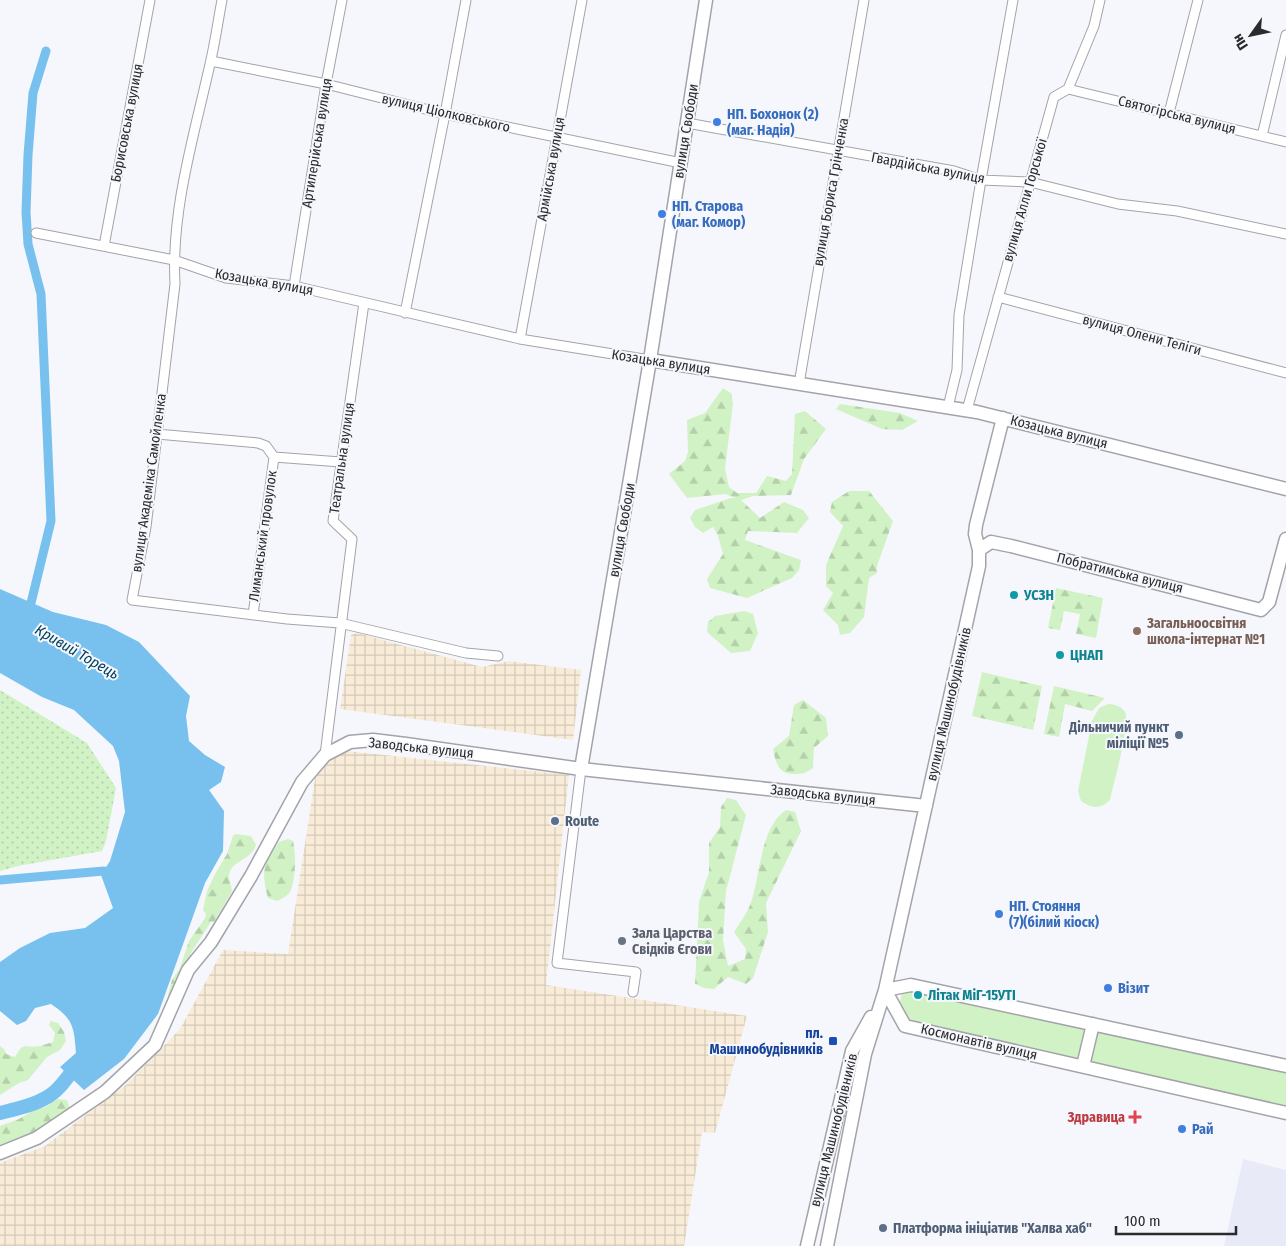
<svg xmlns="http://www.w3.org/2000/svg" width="1286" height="1246" viewBox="0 0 1286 1246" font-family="'Fira Sans Condensed',sans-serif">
  <defs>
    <pattern id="industrial-grid" width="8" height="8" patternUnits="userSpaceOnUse" patternTransform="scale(1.25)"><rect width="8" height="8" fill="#f8ebd7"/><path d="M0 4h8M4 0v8" fill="none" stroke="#d5cab9"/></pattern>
    <pattern id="forest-firs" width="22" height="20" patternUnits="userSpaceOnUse" patternTransform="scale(1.25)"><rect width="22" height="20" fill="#d1f2c5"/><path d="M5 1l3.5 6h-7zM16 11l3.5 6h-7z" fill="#b4d0aa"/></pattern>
    <pattern id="park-dots" width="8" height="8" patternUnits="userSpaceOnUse" patternTransform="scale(1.25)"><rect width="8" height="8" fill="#d1f2c5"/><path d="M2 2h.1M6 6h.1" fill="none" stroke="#b4d0aa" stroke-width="1.8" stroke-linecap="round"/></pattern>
  </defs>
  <rect width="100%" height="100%" fill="#f6f7fc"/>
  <path fill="url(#industrial-grid)" d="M357,633l125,34 27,-6 72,9 -8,70 -233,-31 11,-74z
    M347,751l222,24 -23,210 201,31 -32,117 -13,-1 -18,114h-684v-83l45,-17 82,-62 53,-55 43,-79 65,4 28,-182 14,-14z"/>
  <path fill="#e8eaf7" d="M1243,1159l43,11v76h-62z"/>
  <path fill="#d1f2c5" d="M1108,704c6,0 13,2 17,8 6,11 -12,73 -15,88 -9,9 -18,9 -29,1l-3,-10 14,-70 7,-13z
    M903,988l383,85v35l-390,-88z"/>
  <path fill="url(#forest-firs)" d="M723,388l8,5 2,10 -8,66 4,18 8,6h19l11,-17 19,5 6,-7 3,-60 10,-3 21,18 -22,30 -13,36 -38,1 -12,4 19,18 24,-16 19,8 6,8 -12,15 -49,-2 -3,9 56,20 -2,10 -7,8 -45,20 -37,-10 -3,-9 16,-25 -5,-18 -5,-9 -10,6 -8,-6 -5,-9 5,-8 36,-12h5l-11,-4 -38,4 -18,-24 16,-13 3,-9 -1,-32 18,-7z
    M840,404l60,9 18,8 -16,9 -20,-1 -46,-20z
    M849,491h20l24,30 -16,45v7l-8,5 -5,39 -14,16 -10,2 -2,-10 -15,-15 10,-17 -7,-7v-21l17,-39 -13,-14 2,-10z
    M1056,588l47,10 -7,40 -20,-4 4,-20 -16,-3 -4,19 -12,-2z
    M744,611l9,3 5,19 -8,18 -19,2 -24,-21 1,-10 7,-6z
    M982,672l60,14 -9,44 -61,-14z
    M1054,686l51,12 -13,13 -27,-7 -6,33 -15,-3z
    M803,700l23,18 2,18 -14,12 -1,20c-7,5 -10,6 -19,6 -16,0 -18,-11 -21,-25l16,-13 5,-31z
    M727,798l9,2 10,15 -20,76 -3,49 5,26 17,-7 1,-10 -12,-17c5,-8 12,-17 16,-27 11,-28 9,-77 36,-95l9,2 6,19 -35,72 2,29 -15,46 -7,6 -18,-7 -14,12 -10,-1 -9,-4 4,-82 10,-30v-29l11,-16 1,-20z
    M235,834l16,2 5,9c-6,17 -24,14 -27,30 -1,5 3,11 3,16l-18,31h-3l-19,29 -16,42 -7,6 -1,-4 4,-15 8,-12 9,-27 16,-23 1,-4 -3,-4 4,-19 8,-17 12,-20 6,-18z
    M288,839l5,2c3,12 3,40 -3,51 -3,4 -8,7 -13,9l-9,-3c-7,-27 -5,-34 11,-56z
    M51,1021l7,2 6,9 2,9 -6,9 -13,7 -19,23 -9,3 -19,12v-49l4,3 2,5 9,3c9,-17 10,-8 25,-11 4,-1 9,-3 13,-4l2,-9 -6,-8z
    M57,1099l10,1 3,9 -3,3h-4l-26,18 -37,16v-20l19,-7 17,-10 10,-2z"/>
  <path fill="url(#park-dots)" d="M0,690l87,53 29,45 -10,53 -4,10 -84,15 -18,5z"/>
  <path fill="#78c1ee" d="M0,589l53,23 53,13 33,17 51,54 -4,20 3,25 16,14 20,12 -4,15 -12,8 15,21 -1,40 -18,32 -47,131 -34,45 -40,31 -24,-23 16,-14c-2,-27 -3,-34 -25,-49l-16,4 -9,13 -9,4 -17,-14v-49l20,-14 30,-15 35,-5 28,-20 -12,-33 9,-14 15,-49 -6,-51 -6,-15 -39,-36 -32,-13 -42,-24z"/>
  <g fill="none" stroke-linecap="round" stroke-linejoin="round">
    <path stroke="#78c1ee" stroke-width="9" d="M31,603l20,-82 -10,-227 -13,-50 -2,-32 2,-57 5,-62 13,-42
      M0,880l104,-9"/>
    <path stroke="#78c1ee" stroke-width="14" d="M0,1113c16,-4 35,-8 49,-17 13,-8 22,-24 31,-36"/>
    <g stroke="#a3a4a9" stroke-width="11">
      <path id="street" d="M222,0c-4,21 -7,43 -12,64 -16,72 -39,146 -35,220l-29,243 -14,73 155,19 53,4 126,30 32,3
        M211,61l115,23 119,30 236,49
        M1068,89l218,53
        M1169,113l29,-113
        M687,123l267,48 27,9 49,2 88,22 59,7 109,23
        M1262,136l24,-101
        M36,233l138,27 52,18 68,8 226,53 130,21
        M104,246l46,-246
        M294,286l32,-202 16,-84
        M998,297l288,76
        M405,313l40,-199 21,-114
        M520,339l62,-339
        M799,384l65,-384
        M948,407l9,-37 2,-55 22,-135 32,-180
        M967,410l87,-313 14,-8 26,-63 6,-26
        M157,434l101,9 8,3 8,11 67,5
        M253,615l21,-158
        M325,755l27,-216 -19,-18 31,-218
        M581,769l-24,194 79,9 -3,20"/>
    </g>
    <g stroke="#a3a4a9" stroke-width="15">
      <path id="secondary" d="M650,360l327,52 309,77
        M979,550l12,-8 20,4 250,64 8,-8 17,-63
        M581,769l69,-409 56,-360
        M885,990l20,36 381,87
        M885,990l26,-5 375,81
        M1083,1066l10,-42
        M0,1153l37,-15 68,-46 50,-47 33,-75 23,-28 40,-66 51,-94 23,-27 25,-13 23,-2 33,4 175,25 345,37
        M807,1246l45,-195 19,-34
        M827,1246l38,-192 20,-64 94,-424v-16l-4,-16 1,-9 27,-107"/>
    </g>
    <use href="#street" stroke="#fff" stroke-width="9"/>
    <use href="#secondary" stroke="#fff" stroke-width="12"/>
  </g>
  <g fill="#3f7fe0" stroke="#f6f7fc" stroke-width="2">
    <circle cx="717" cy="122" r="5"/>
    <circle cx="662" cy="214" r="5"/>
    <circle cx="999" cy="914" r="5"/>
    <circle cx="1108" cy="988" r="5"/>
    <circle cx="1182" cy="1129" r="5"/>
  </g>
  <g fill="#0f9aa8" stroke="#f6f7fc" stroke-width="2">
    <circle cx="1014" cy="595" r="5"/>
    <circle cx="1060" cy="655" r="5"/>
    <circle cx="918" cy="995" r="5"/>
  </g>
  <circle fill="#8d6e63" stroke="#f6f7fc" stroke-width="2" cx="1137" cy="631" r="5"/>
  <g fill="#5c6f8a" stroke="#f6f7fc" stroke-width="2">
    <circle cx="1179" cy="735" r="5"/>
    <circle cx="555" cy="821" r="5"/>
    <circle cx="883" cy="1228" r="5"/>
  </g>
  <circle fill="#6b7280" stroke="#f6f7fc" stroke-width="2" cx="622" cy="941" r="5"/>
  <rect fill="#1a4fb4" stroke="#f6f7fc" stroke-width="2" x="828" y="1036" width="10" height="10" rx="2.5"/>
  <path fill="#e0444e" stroke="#f6f7fc" stroke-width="2" d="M1132.5 1109.5h5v5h5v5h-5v5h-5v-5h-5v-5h5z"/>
  <g text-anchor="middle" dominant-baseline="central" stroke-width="4" stroke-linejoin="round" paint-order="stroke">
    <g font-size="14" fill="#2b2b2d" stroke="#f6f7fc">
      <text transform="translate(446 113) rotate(13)">вулиця Ціолковського</text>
      <text transform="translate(1177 115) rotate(14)">Святогірська вулиця</text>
      <text transform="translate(127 123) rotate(-79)">Борисовська вулиця</text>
      <text transform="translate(686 131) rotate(-81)">вулиця Свободи</text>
      <text transform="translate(317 143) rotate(-81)">Артилерійська вулиця</text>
      <text transform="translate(928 168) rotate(11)">Гвардійська вулиця</text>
      <text transform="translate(551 169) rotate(-80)">Армійська вулиця</text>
      <text transform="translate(831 192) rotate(-80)">вулиця Бориса Грінченка</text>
      <text transform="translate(1025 200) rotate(-74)">вулиця Алли Горської</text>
      <text transform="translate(264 282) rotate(10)">Козацька вулиця</text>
      <text transform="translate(1142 335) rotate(15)">вулиця Олени Теліги</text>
      <text transform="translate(661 362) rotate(9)">Козацька вулиця</text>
      <text transform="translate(1059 432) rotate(14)">Козацька вулиця</text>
      <text transform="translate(342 458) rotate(-82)">Театральна вулиця</text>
      <text transform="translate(149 483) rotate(-82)">вулиця Академіка Самойленка</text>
      <text transform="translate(622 530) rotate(-80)">вулиця Свободи</text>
      <text transform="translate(263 536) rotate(-82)">Лиманський провулок</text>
      <text transform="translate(1120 573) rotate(14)">Побратимська вулиця</text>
      <text transform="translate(949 704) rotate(-77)">вулиця Машинобудівників</text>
      <text transform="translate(421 748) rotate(6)">Заводська вулиця</text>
      <text transform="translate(823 795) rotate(6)">Заводська вулиця</text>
      <text transform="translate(979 1042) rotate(13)">Космонавтів вулиця</text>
      <text transform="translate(834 1130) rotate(-76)">вулиця Машинобудівників</text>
    </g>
    <g font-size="14" font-weight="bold" fill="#366cbe" stroke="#f6f7fc" text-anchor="start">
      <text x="727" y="114">НП. Бохонок (2)<tspan x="727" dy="16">(маг. Надія)</tspan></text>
      <text x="672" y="206">НП. Старова<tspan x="672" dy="16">(маг. Комор)</tspan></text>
      <text x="1009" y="906">НП. Стояння<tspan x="1009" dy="16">(7)(білий кіоск)</tspan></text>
      <text x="1118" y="988">Візит</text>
      <text x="1192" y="1129">Рай</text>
    </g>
    <g font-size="14" font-weight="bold" fill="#0d838f" stroke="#f6f7fc" text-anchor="start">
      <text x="1024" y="595">УСЗН</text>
      <text x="1070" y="655">ЦНАП</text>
      <text x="928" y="995">Літак МіГ-15УТІ</text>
    </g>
    <g font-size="14" font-weight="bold" fill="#785e54" stroke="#f6f7fc" text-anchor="start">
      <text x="1147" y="623">Загальноосвітня<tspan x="1147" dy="16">школа-інтернат №1</tspan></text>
    </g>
    <g font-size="14" font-weight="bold" fill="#4e5e75" stroke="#f6f7fc" text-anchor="start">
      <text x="1169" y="727" text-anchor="end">Дільничий пункт<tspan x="1169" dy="16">міліції №5</tspan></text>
      <text x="565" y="821">Route</text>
      <text x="893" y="1228">Платформа ініціатив "Халва хаб"</text>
    </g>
    <g font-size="14" font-weight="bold" fill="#5b616d" stroke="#f6f7fc" text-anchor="start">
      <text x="632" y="933">Зала Царства<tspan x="632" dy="16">Свідків Єгови</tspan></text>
    </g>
    <g font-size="14" font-weight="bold" fill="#164399" stroke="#f6f7fc" text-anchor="end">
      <text x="823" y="1033">пл.<tspan x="823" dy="16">Машинобудівників</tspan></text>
    </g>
    <g font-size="14" font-weight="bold" fill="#be3a42" stroke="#f6f7fc" text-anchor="end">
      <text x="1125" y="1117">Здравица</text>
    </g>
    <g font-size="15" font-style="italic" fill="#01405d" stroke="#f6f7fc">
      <text transform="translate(77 652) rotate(30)">Кривий Торець</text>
    </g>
  </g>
  <g transform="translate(1251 35) rotate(237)" stroke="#f6f7fc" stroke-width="4" paint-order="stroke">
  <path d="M0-4L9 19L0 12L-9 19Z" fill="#2b2b2d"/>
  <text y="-8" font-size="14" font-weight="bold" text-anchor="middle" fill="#2b2b2d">Пн</text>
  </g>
  <path d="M1116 1226v8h120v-8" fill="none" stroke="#2b2b2d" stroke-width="2.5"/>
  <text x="1124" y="1226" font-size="15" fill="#2b2b2d" stroke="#f6f7fc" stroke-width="4" paint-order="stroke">100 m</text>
</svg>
